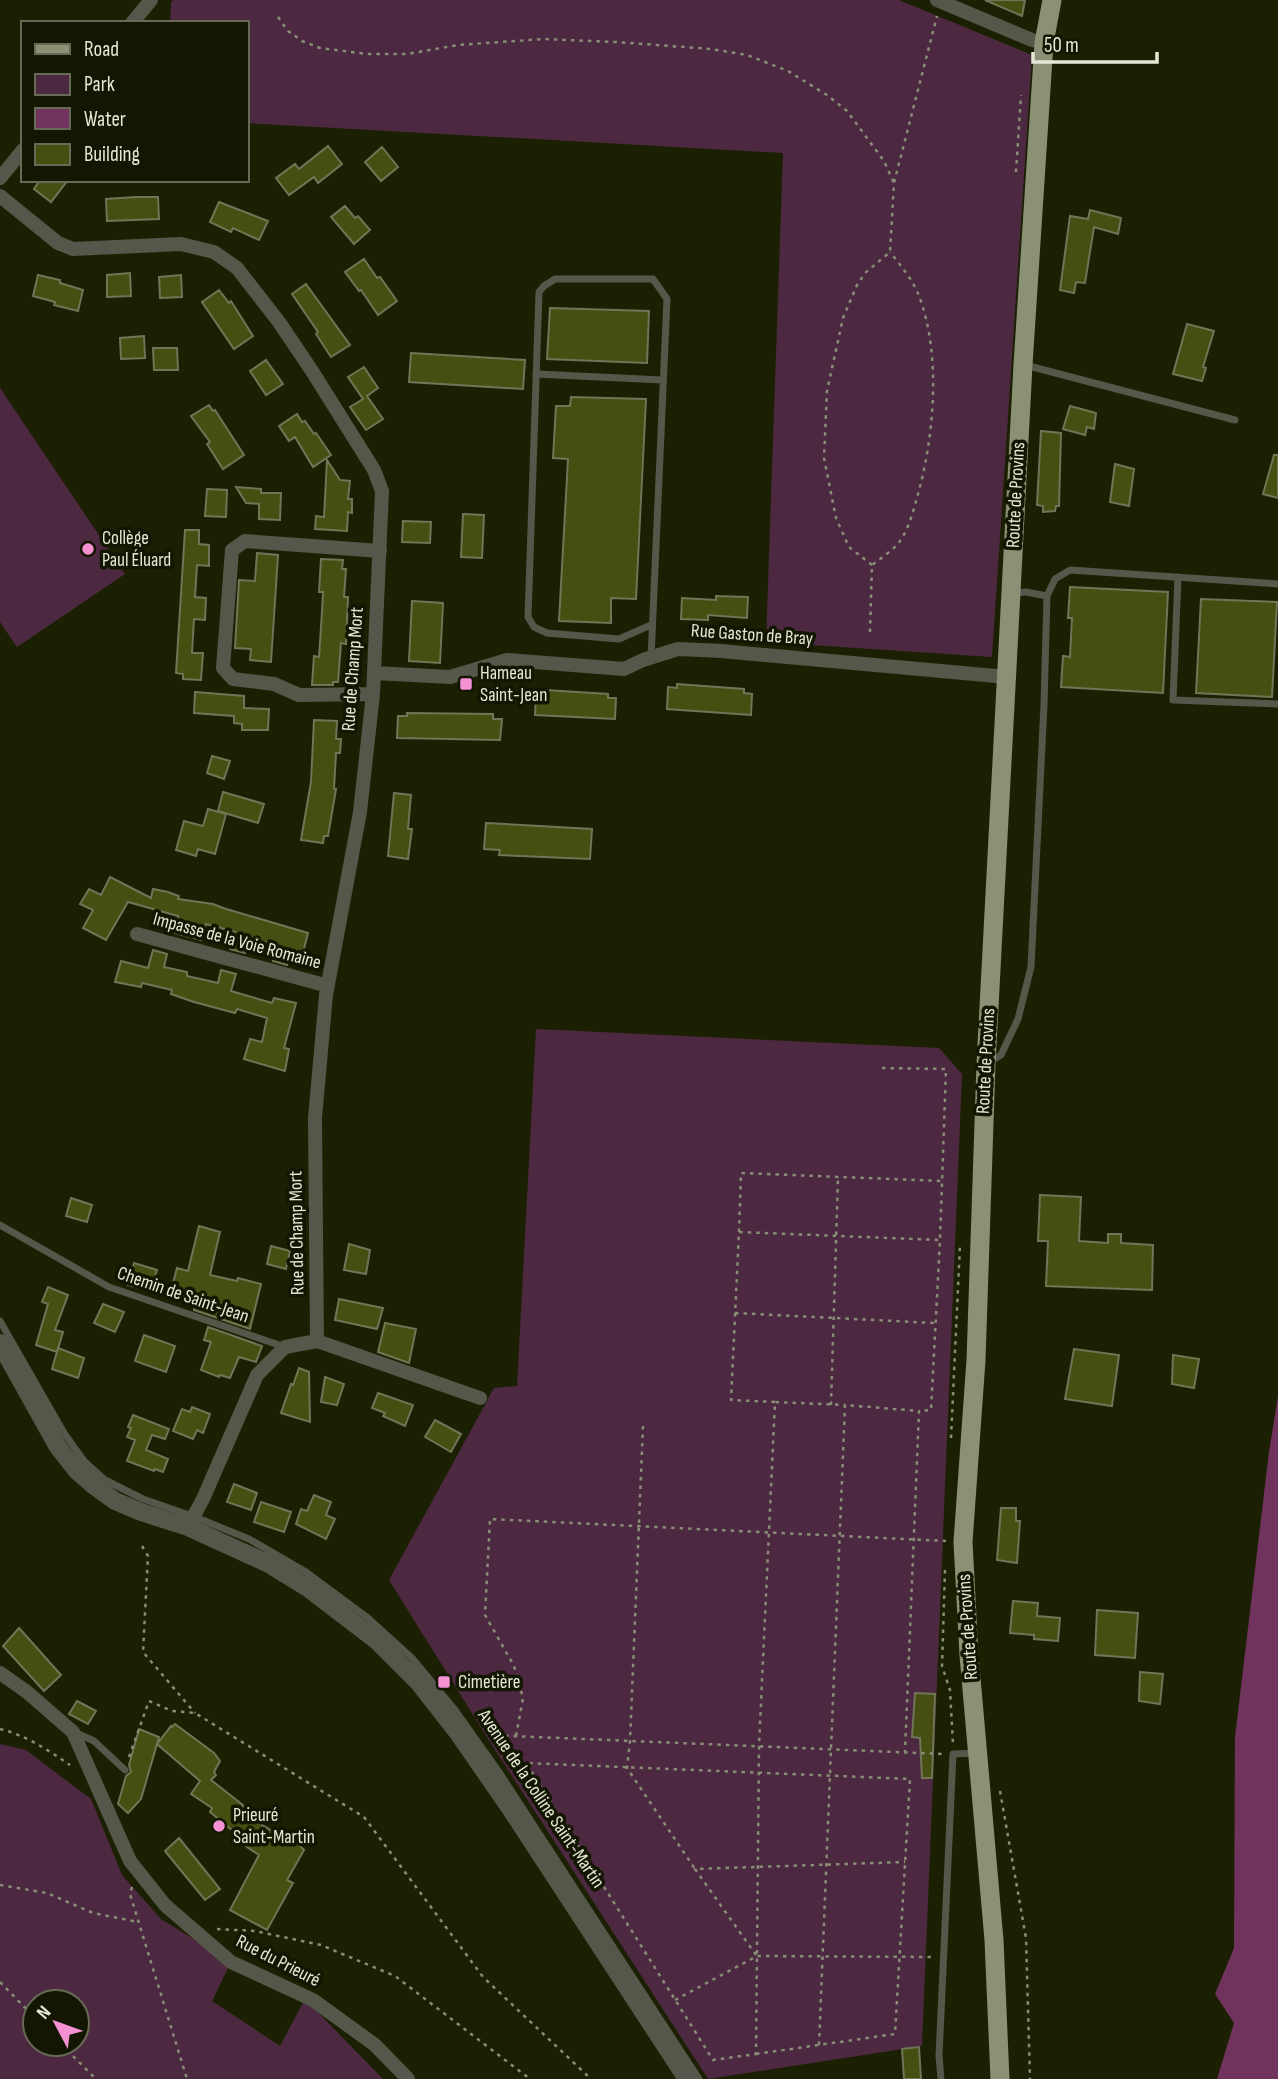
<svg xmlns="http://www.w3.org/2000/svg" width="1278" height="2079" viewBox="0 0 1278 2079" font-family="'Sofia Sans Condensed',sans-serif">
  <rect width="100%" height="100%" fill="#1c2003"/>
  <path fill="#4d2941" fill-rule="evenodd" d="M173,0h726l133,55 -40,602 -226,-15 17,-489 -536,-30v-100h-77l1,-20z
    M0,388l125,186 -108,73 -17,-25z
    M536,1029l403,19 23,26 -40,972 -214,33 -218,-337 -101,-162 105,-192 23,-2z
    M0,1744l26,6 65,49 31,76 39,44 70,43 -19,39 68,45 25,-47 78,80h-383zM35,2002h42v42h-42z"/>
  <path fill="#70335d" d="M1278,1396v683h-61l17,-56 -19,-29 19,-46 1,-211 34,-285z"/>
  <path fill="#474e11" stroke="#6f7556" stroke-width="2" d="M985,0h40l-3,16z
    M328,146l14,18 -24,19 -4,-6 -25,18 -13,-17 19,-14 4,5z
    M382,147l16,20 -17,14 -16,-19z
    M40,180h28l-17,22 -17,-13z
    M136,197h22l1,22 -52,2 -1,-22z
    M219,202l49,19 -9,19 -26,-12 -2,4 -21,-10z
    M345,206l10,12 3,-2 12,14 -16,14 -23,-27z
    M1090,210l31,8 -3,16 -24,-7 -9,56 -9,-1 -2,11 -14,-3 10,-74 18,3z
    M364,259l13,19 3,-1 17,24 -19,14 -17,-25 -2,1 -14,-19z
    M130,273l1,23 -24,1v-22z
    M38,275l22,5v3l23,7 -5,21 -24,-6 1,-3 -22,-6z
    M181,275l1,22 -22,1 -1,-21z
    M306,284l44,61 -19,12 -15,-23 2,-2 -26,-38z
    M219,290l10,13 2,-2 22,35 -19,13 -32,-47z
    M550,308l99,3 -2,52 -100,-4z
    M1187,324l27,7 -11,36 3,1 -4,13 -29,-7z
    M144,336l1,22 -24,1 -1,-21z
    M153,348h24l1,22h-24z
    M411,353l114,7 -2,29 -114,-7z
    M266,360l17,24 -17,11 -16,-24z
    M364,367l14,21 -11,8 16,23 -17,11 -16,-23 13,-8 -15,-22z
    M571,397l75,2 -10,200 -25,-1v25l-52,-2 9,-162 -15,-1 3,-52h14z
    M209,405l4,6 2,-1 29,45 -21,14 -16,-25 3,-2 -19,-26z
    M1070,406l26,7 -2,16 -7,-2 -2,8 -22,-6z
    M297,414l5,8 3,-1 9,13 2,-1 15,22 -18,12 -18,-30 -6,4 -10,-15z
    M1041,431l20,2 -2,73h-3l-1,5 -12,1v-6l-6,-1z
    M1274,455h4v43l-15,-4z
    M327,460l13,20 10,1 -2,18h4v14l-4,-1 -1,19 -32,-2 1,-13 8,1z
    M1115,464l19,5 -5,37 -19,-4z
    M236,487l25,2v4h20l-1,27 -21,-1v-15l-13,-1z
    M207,489l20,1 -1,27 -21,-1z
    M463,514l21,1 -2,43 -21,-1z
    M403,521l28,1 -1,21 -28,-1z
    M185,530h14v14l10,1v21l-12,-1 -2,32 11,1 -1,22 -11,-1 -2,34h11l-2,27 -18,-1v-5l-7,-1z
    M257,553l21,2 -7,107 -21,-2 1,-11 -16,-1 4,-68 16,1z
    M321,559l22,1 -1,9h4l-2,28h4l-2,47 -5,-1 -3,39h-5v3h-21l2,-29 5,1 3,-45 1,-20h-4z
    M1070,587l98,5 -5,101 -102,-6 2,-31 7,1 2,-39h-4z
    M716,596l32,1 -1,21 -39,-3v5l-27,-1 1,-21 34,2z
    M1201,599l76,3 -5,95 -76,-4z
    M412,601l31,2 -3,60 -31,-2z
    M677,684l67,5v4l8,1 -1,21 -84,-6 1,-22 9,1z
    M545,690l63,4v4h8l-1,21 -80,-4 1,-21 8,1z
    M195,692l49,4v12l25,1 -1,21h-26v-6l-8,-1v-7l-40,-3z
    M407,713l86,1v5h9l-2,21 -103,-2 1,-22h9z
    M314,720l23,1 -1,18h5l-1,14h-4l-2,36h2l-8,47h-4l-1,7 -22,-3 10,-58z
    M212,756l18,5 -6,18 -17,-6z
    M223,792l41,12 -6,19 -40,-12z
    M394,793l17,2 -3,34h4l-4,30 -20,-3z
    M208,809l18,5 -11,40 -17,-5 -2,7 -20,-6 8,-29 19,5z
    M486,823l106,6 -2,30 -91,-4 1,-5 -16,-1z
    M110,877l41,21 2,-9 15,3 11,4 -1,3 35,5 10,4 85,25 -5,20 -11,-3 -5,15 -14,-4 4,-16 -27,-7 -5,15 -15,-4 5,-17 -29,-8 -5,16 -26,-7 3,-17 -50,-14 -22,38 -23,-12 10,-18 -13,-6 9,-15 12,6z
    M153,950l14,4 -3,13 23,5v4l31,7 3,-13 15,4 -5,17 41,12 2,-5 22,5 -12,45 5,1 -4,22 -41,-12 6,-20 12,3 5,-24 -30,-9 -2,4 -41,-11 -23,-8 1,-4 -30,-7 -1,4 -26,-5 6,-21 27,7z
    M1040,1195l41,2 -2,44 29,2v-9h13v9l32,2 -1,45 -106,-4 2,-45h-10z
    M71,1198l21,7 -5,17 -21,-6z
    M199,1226l21,6 -10,43 27,6 1,-3 23,6 -11,45 -56,-19 4,-16 -26,-7 5,-19 11,3z
    M349,1244l21,6 -4,24 -22,-4z
    M271,1246l19,5 -4,18 -19,-5z
    M134,1263l23,7 -7,21 -22,-6z
    M48,1287l20,8 -13,35 8,2 -6,20 -21,-7 12,-41 -6,-2z
    M339,1299l44,9 -6,21 -42,-9z
    M103,1304l21,8 -9,20 -21,-9z
    M385,1323l31,6 -7,34 -31,-11z
    M208,1327l54,19 -6,16 -17,-5 -9,21 -10,-3 -1,2 -18,-7 10,-28 -7,-2z
    M144,1335l31,11 -9,26 -31,-11z
    M58,1348l26,10 -6,20 -26,-9z
    M1074,1349l45,6 -7,51 -47,-7z
    M1173,1355l26,4 -5,29 -22,-4z
    M299,1368l10,4 1,50 -29,-9 10,-29 2,1z
    M325,1377l19,7 -7,21 -16,-3z
    M378,1393l35,12 -8,21 -22,-10 2,-3 -13,-5z
    M192,1407l18,7 -7,19 -6,-3 -4,9 -20,-8 9,-22 8,3z
    M133,1415l36,14 -4,10 -13,-4 -6,15 22,9 -5,13 -8,-3 -1,2 -27,-10 8,-21 -8,-3 4,-9 -3,-1z
    M435,1420l26,14 -10,18 -26,-15z
    M234,1484l23,9 -6,17 -24,-8z
    M314,1495l17,7 -5,13 9,4 -9,20 -30,-15 5,-15 6,2z
    M261,1502l30,10 -7,20 -30,-10z
    M1001,1508h15v13h4l-3,42 -20,-3z
    M1013,1601l25,2 -1,13 23,2 -2,23 -24,-2v-4l-24,-2z
    M1097,1610l41,3 -3,45 -40,-3z
    M19,1628l42,47 -17,16 -41,-45z
    M1140,1672l23,2 -3,30 -21,-3z
    M915,1693l20,1 -3,84h-10l-2,-40 -8,-1z
    M77,1701l19,10 -8,13 -19,-10z
    M175,1724l39,29 6,8 -6,11 2,3 -5,5 32,25 -1,1 7,7 -2,3 34,20 2,-2 7,6 2,-2 12,12 -17,30 6,3 -26,47 -37,-20 29,-55 -21,-14 1,-5 -29,-24 2,-4 -21,-14 9,-13 -43,-37 14,-18 1,1z
    M139,1729l20,8 -18,62 -13,14 -10,-9 8,-28 5,-4 -2,-7z
    M179,1838l41,51 -15,11 -40,-49z
    M919,2047l2,32h-17l-2,-30z"/>
  <g fill="none" stroke-linecap="round" stroke-linejoin="round">
    <path stroke="#898d76" stroke-width="2.5" stroke-dasharray="3.5 5" stroke-linecap="butt" d="M278,17l10,14 14,10 18,7 47,6h40l51,-9 85,-6 73,3 95,7 36,6 41,16 39,24 20,16 37,50 10,22
      M1016,172l5,-77
      M872,565l-23,-18 -13,-29 -12,-60 3,-67 16,-73 14,-33 8,-12 25,-21 4,-69 43,-167
      M870,632l2,-67c8,-6 18,-13 25,-20 10,-12 15,-29 19,-44 18,-60 26,-145 3,-205 -6,-16 -18,-30 -29,-44
      M882,1068l64,1 -6,171
      M739,1232l2,-59 201,8
      M735,1313l199,10
      M775,1402l-44,-2 8,-168 201,8 -9,170 -12,1
      M831,1405l7,-228
      M643,1426l-13,315 -3,27 68,101
      M951,1438l9,-193
      M142,1546l6,10 -5,96 52,61
      M945,1570l-3,96 8,24 3,54
      M0,1729c25,6 48,21 70,36
      M488,1735l455,19
      M516,1736l7,-38 -9,-32 -29,-51 5,-96 456,22
      M129,1757l20,-56 23,10 23,2 169,104 119,160 108,102
      M1000,1791l26,147 4,141
      M0,1885l47,8 46,20 45,9
      M132,1887l-2,7 57,185
      M217,1929l38,2 66,14 74,31 135,103
      M756,1955l-61,-86 210,-7
      M0,1982l35,36
      M675,2000l82,-44 177,1
      M61,2044l35,35
      M819,2045l26,-640 74,6 -14,341
      M756,2054l139,-20 15,-255 -384,-16 187,297 43,-6c1,-103 2,-205 3,-308l16,-344 70,3"/>
    <path stroke="#545749" stroke-width="7" d="M1025,365l210,55
      M536,374l127,6
      M1178,577l-5,123 105,4
      M1047,596l8,-17 15,-9 208,14
      M651,658l16,-359 -14,-20h-98l-11,7 -5,6 -11,325 6,10 13,6 72,6 32,-14
      M989,1062l12,-7 17,-36 13,-52 13,-262 3,-109 -21,-4 -13,1
      M0,1225l109,62 176,60
      M0,1321l64,112 20,28 21,19 38,19 52,18 54,22 57,33 62,46 44,40 43,52 44,62 200,307
      M74,1732l20,9 31,29
      M941,2079l-2,-23 14,-302 24,-1"/>
    <path stroke="#545749" stroke-width="14" d="M937,0l95,40 12,3
      M132,23l19,-23
      M0,178l23,-28
      M0,196l58,47 15,6 108,-5 33,8 23,16 42,54 33,49 62,99 8,21 -9,203 -13,118 -34,183 -11,123 2,223 -32,6 -28,28 -54,124 -15,28
      M374,673l76,4 57,-17 117,9 19,-9 35,-11 43,2 286,26
      M373,694l-74,1 -25,-11 -41,-5 -10,-11 9,-118 13,-9 135,10
      M137,934l191,52
      M317,1341l163,57
      M0,1673l27,19 46,40 57,129 35,44 66,57 82,38 62,45 33,34"/>
    <path stroke="#545749" stroke-width="18" d="M0,1343l58,104 19,24 16,14 22,16 26,11 47,15 81,37 39,24 68,52 43,43 39,50 54,78 175,268"/>
    <path stroke="#8b9175" stroke-width="19" d="M1000,2079l-6,-139 -25,-285 -6,-113 13,-182 10,-296 37,-699 21,-322 8,-43"/>
  </g>
  <g fill="#f491d3" stroke="#131600" stroke-width="2.5">
    <circle cx="88" cy="549" r="7"/>
    <rect x="459" y="677" width="14" height="14" rx="3.5"/>
    <rect x="437" y="1675" width="14" height="14" rx="3.5"/>
    <circle cx="219" cy="1826" r="7"/>
  </g>
  <g text-anchor="middle" dominant-baseline="central" stroke-width="7" stroke-linejoin="round" paint-order="stroke">
    <g font-size="19" fill="#e4e8d6" stroke="#131600">
      <text transform="translate(1016 495) rotate(-87)">Route de Provins</text>
      <text transform="translate(752 635) rotate(4)">Rue Gaston de Bray</text>
      <text transform="translate(353 669) rotate(-86)">Rue de Champ Mort</text>
      <text transform="translate(237 941) rotate(15)">Impasse de la Voie Romaine</text>
      <text transform="translate(986 1061) rotate(-87)">Route de Provins</text>
      <text transform="translate(297 1233) rotate(-91)">Rue de Champ Mort</text>
      <text transform="translate(183 1295) rotate(19)">Chemin de Saint-Jean</text>
      <text transform="translate(968 1627) rotate(-94)">Route de Provins</text>
      <text transform="translate(541 1799) rotate(56)">Avenue de la Colline Saint-Martin</text>
      <text transform="translate(278 1961) rotate(27)">Rue du Prieuré</text>
    </g>
    <g font-size="19" fill="#e4e8d6" stroke="#131600" text-anchor="start">
      <text x="102" y="538">Collège<tspan x="102" dy="22">Paul Éluard</tspan></text>
      <text x="480" y="673">Hameau<tspan x="480" dy="22">Saint-Jean</tspan></text>
      <text x="458" y="1682">Cimetière</text>
      <text x="233" y="1815">Prieuré<tspan x="233" dy="22">Saint-Martin</tspan></text>
    </g>
  </g>
  <rect x="21" y="21" width="228" height="161" fill="#131600" stroke="#676a56" stroke-width="2"/>
  <rect x="35" y="44" width="35" height="10" fill="#8b9175" stroke="#676a56" stroke-width="2"/>
  <text x="84" y="56" font-size="21" fill="#e4e8d6">Road</text>
  <rect x="35" y="74" width="35" height="21" fill="#4d2941" stroke="#676a56" stroke-width="2"/>
  <text x="84" y="91" font-size="21" fill="#e4e8d6">Park</text>
  <rect x="35" y="108" width="35" height="21" fill="#70335d" stroke="#676a56" stroke-width="2"/>
  <text x="84" y="126" font-size="21" fill="#e4e8d6">Water</text>
  <rect x="35" y="144" width="35" height="21" fill="#474e11" stroke="#676a56" stroke-width="2"/>
  <text x="84" y="161" font-size="21" fill="#e4e8d6">Building</text>
  <g transform="translate(56 2023) rotate(311)"><circle r="33" fill="#131600" stroke="#676a56" stroke-width="2"/>
  <path d="M0-5L12 26L0 18L-12 26Z" fill="#f491d3"/>
  <text y="-10" font-size="19" font-weight="bold" text-anchor="middle" fill="#e4e8d6">N</text>
  </g>
  <path d="M1033 52v10h124v-10" fill="none" stroke="#e4e8d6" stroke-width="3.5"/>
  <text x="1044" y="52" font-size="21" fill="#e4e8d6" stroke="#131600" stroke-width="5" paint-order="stroke">50 m</text>
</svg>
